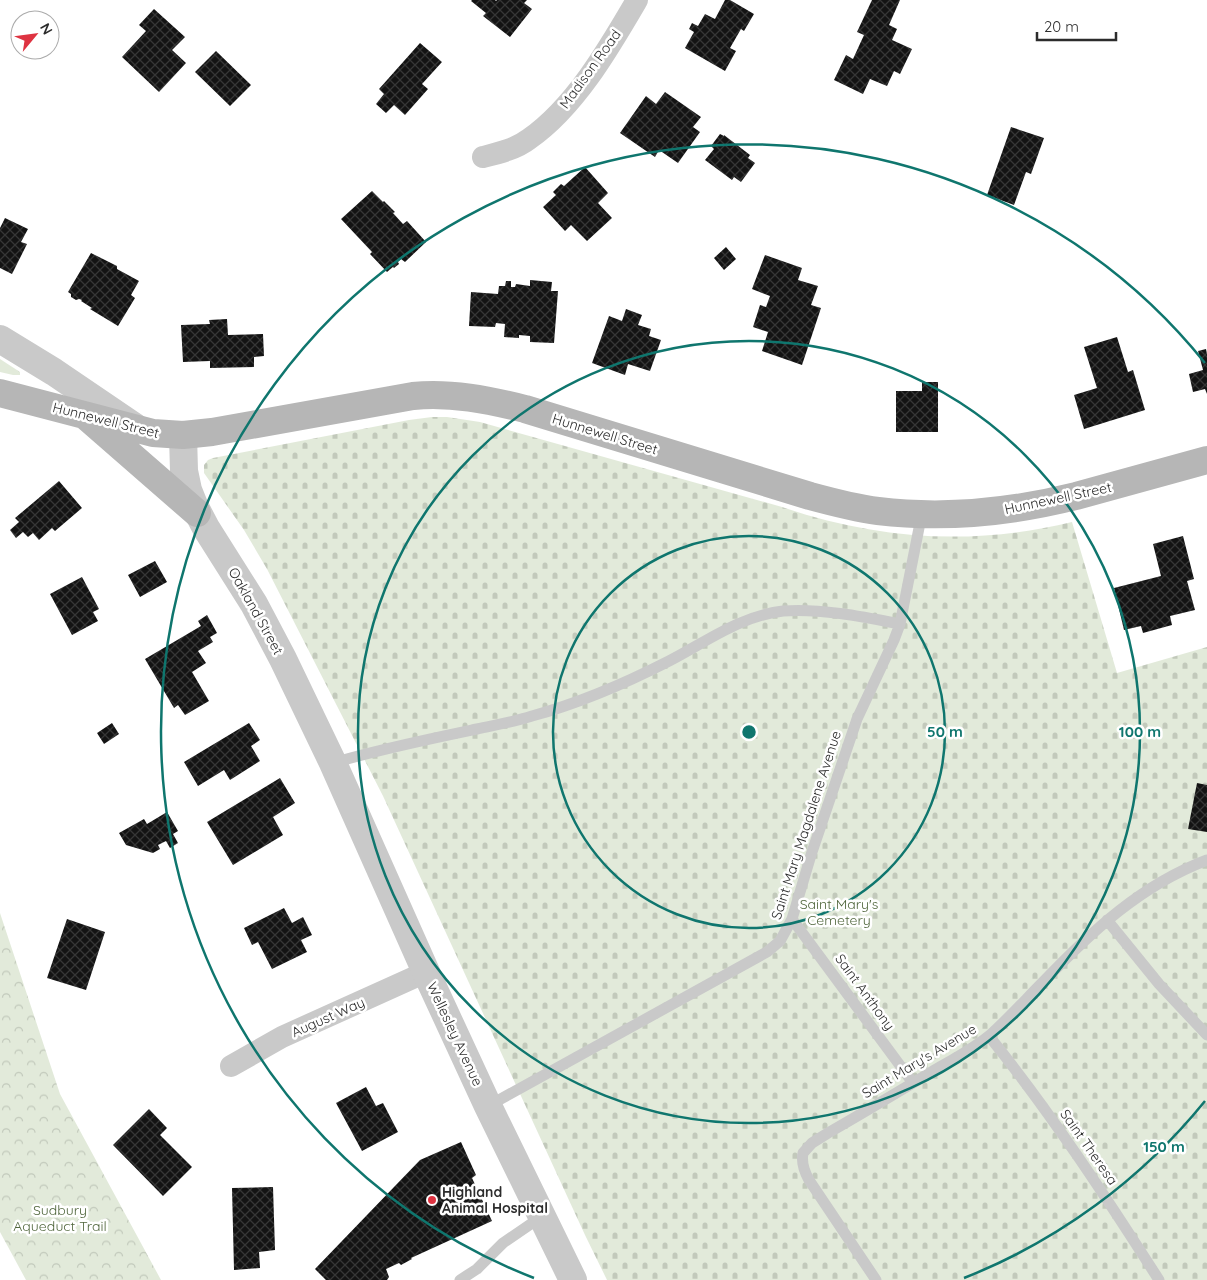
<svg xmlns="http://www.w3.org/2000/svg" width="1207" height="1280" viewBox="0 0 1207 1280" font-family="Quicksand,sans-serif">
  <defs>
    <pattern id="grass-tufts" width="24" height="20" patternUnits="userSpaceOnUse" patternTransform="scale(1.25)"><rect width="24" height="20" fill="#e2eada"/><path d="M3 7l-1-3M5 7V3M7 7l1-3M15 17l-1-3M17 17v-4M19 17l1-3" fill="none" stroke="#c2c9bb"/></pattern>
    <pattern id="cemetery-stones" width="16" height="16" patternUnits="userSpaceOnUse" patternTransform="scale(1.25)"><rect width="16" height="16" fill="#e2eada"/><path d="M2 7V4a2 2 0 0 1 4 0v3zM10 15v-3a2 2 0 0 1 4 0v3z" fill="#c2c9bb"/></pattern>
    <pattern id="park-crowns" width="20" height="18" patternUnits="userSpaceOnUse" patternTransform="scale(1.25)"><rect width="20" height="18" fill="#e2eada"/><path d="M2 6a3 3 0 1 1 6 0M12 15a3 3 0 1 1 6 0" fill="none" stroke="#c2c9bb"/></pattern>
    <pattern id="building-cross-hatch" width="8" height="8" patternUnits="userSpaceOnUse" patternTransform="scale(1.25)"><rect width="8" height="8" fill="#131313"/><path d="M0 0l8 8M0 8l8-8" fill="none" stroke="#363636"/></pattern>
  </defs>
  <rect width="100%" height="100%" fill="#fff"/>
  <path fill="url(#grass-tufts)" d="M0,359l20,13v3h-7l-13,-3z"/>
  <path fill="url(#cemetery-stones)" d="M432,417h15l33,5 302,85c97,33 190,39 290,15l45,151 90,-26v633h-600l-22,-45 -202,-439 -116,-227 -23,-39 -40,-57v-8l4,-5 5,-2 196,-38z"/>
  <path fill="url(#park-crowns)" d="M0,913l60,181 101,186h-135l-26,-48z"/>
  <path fill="url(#building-cross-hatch)" d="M472,0h23l1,1 1,-1h30l-3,3 8,6 -22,28 -27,-21 3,-3 -15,-12z
    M725,0h5l24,14 -10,17 -3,-2 -11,19 6,3 -11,20 -40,-23 9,-16 -5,-3 3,-6 6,3 7,-12 10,5z
    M872,0h28l-11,25 8,4 -5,11 20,9 -12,25 -6,-3 -7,15 -17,-7 -7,15 -29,-14 12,-25 7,4 11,-24 -7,-3z
    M154,9l31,28 -13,13 14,13 -27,29 -37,-35 24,-26 -7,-6z
    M420,43l22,19 -20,22 6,5 -23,26 -11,-10 -8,8 -10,-9 8,-10 -5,-5z
    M216,51l35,34 -21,21 -35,-34z
    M665,92l36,25 -8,10 7,5 -22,31 -19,-13 -4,7 -35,-24 26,-37 10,8z
    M1011,127l33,11 -13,36 -5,-2 -12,33 -27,-10z
    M720,134l4,2v-1l26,20 -2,3 7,5 -14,19 -7,-5 -2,3 -27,-20 9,-11 -3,-3z
    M585,167l23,26 -10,10 14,15 -25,23 -16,-16 -6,6 -22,-24 13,-12 -3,-3 8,-8 3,2z
    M372,191l11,11 1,-1 11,11 -2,1 10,11 4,-3 19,21 -21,20 -4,-3 -3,3 1,2 -5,4 -1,-1 -6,5 -17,-18 2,-2 -31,-33z
    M5,218l23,11 -7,13 6,2 -15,30 -12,-6v-40z
    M726,247l10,12 -12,11 -10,-12z
    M91,253l26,13v3l22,12 -8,14 4,3 -17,28 -28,-17 2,-1 -11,-7 1,-1 -3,-1 -3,1 -5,-3v-3l-3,-2z
    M765,255l37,13 -4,12 20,6 -7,19 10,3 -19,57 -40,-14 6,-19 -15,-5 7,-22 6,2 4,-11 -18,-7z
    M530,280l22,2 -1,9h7l-4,52 -24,-1v-6l-11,-1v3l-15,-1 1,-13 -9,-1 -1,4 -26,-1 2,-34 27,2 1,-8h6l1,-5h5v6h4l1,-3 14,2z
    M626,309l16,6 -4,10 13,4 -2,7 12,4 -11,31 -22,-7 -3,11 -33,-12 17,-47 13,5z
    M227,319l1,16 35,-1 1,22 -10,1v10l-44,1v-7l-27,1 -2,-37 29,-1 -1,-4z
    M1117,337l11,35 5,-2 12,40 -61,19 -10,-34 23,-7 -13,-41z
    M1206,349l1,5v40l-2,-5 -12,3 -4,-18 14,-4 -5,-19z
    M922,382h16v50h-42v-41h26z
    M59,481l23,27 -27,23 -3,-3 -13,12 -6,-7 -5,4 -5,-5 -7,6 -6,-8 9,-8 -4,-4z
    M1183,536l11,43 -7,2 8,29 -25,6 2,9 -29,8 -2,-7 -17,4 -10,-42 47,-12 -8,-32z
    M155,561l12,21 -27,15 -12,-22z
    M82,577l17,32 -6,3 5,9 -26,14 -22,-41z
    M207,615l10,18 -7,4 3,5 -15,9 8,12 -14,9 17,29 -24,14 -7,-10 -4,3 -29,-49 56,-33 -3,-5z
    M112,723l7,11 -15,10 -7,-11z
    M249,723l11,17 -9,6 9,15 -30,19 -6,-10 -26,16 -14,-24z
    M280,778l15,25 -22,14 10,18 -50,30 -26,-43z
    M1197,783l10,2v47l-19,-3z
    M167,812l11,19 -5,3 5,9 -8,5 -4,-7 -8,4 2,4 -7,4 -27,-8 -7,-12 25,-14 3,5z
    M284,908l8,15 11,-6 9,18 -11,5 6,12 -35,17 -14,-27 -6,3 -8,-17z
    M67,919l38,13 -19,58 -39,-12z
    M366,1087l10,19 7,-3 15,29 -36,19 -26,-48z
    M149,1109l18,19 -7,7 32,32 -29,29 -50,-51z
    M461,1142l15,33 -4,3 20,43 -81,37 1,1 -11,6 -2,-2 -13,6 3,8 -2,3h-61l-11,-11 105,-109z
    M273,1187l2,63 -16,2 1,16 -26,2 -2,-82z"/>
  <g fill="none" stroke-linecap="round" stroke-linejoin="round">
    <path stroke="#c9c9c9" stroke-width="11" d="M333,763c47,-14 96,-24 144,-34 18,-4 37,-7 55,-13 48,-13 94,-33 137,-55 37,-19 71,-45 114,-50 36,-3 81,6 117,13
      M792,919l121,164
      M1107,920l52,64 48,51
      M989,1036c62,77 117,161 170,244
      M488,1106l279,-154 13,-11 12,-22 19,-64 46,-136 37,-79 6,-16 19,-96 1,-15
      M460,1280l17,-11 26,-26 38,-26
      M876,1280l-67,-100c-5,-9 -8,-17 -6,-27l9,-10 16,-10c35,-20 70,-41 105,-62 19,-11 40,-22 57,-36 19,-17 36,-36 54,-54 48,-50 97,-96 163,-121"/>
    <path stroke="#c9c9c9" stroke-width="22" d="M483,157c16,-4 33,-8 46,-18 46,-32 80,-91 108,-139
      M231,1066l51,-29 144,-65"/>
    <path stroke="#c9c9c9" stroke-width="28" d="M0,339l54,33 81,55
      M183,435l1,36 4,19 6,15 12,23 48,76 29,55 50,104 93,209 62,134 85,174"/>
    <path stroke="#b6b6b6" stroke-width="28" d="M0,393l153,40 30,2 29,-3 201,-36c37,-4 76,4 112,13l285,87c22,6 45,12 68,15 66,8 134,1 198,-15l131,-36
      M88,418l109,95"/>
  </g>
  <g fill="none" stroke="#0f766e" stroke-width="2.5">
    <circle cx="749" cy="732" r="196"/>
    <circle cx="749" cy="732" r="391"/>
    <path d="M1205 1101A587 587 0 0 1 964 1278M534 1278A587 587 0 1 1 1205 363"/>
  </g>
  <circle fill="#de3341" stroke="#fff" stroke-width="2" cx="432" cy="1200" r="5"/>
  <g text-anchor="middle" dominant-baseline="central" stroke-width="5" stroke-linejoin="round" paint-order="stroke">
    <g font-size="14" fill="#2c2c2c" stroke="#fff">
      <text transform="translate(590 69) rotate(-54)">Madison Road</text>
      <text transform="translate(106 420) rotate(14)">Hunnewell Street</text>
      <text transform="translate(605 434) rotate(17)">Hunnewell Street</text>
      <text transform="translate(1058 498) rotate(-12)">Hunnewell Street</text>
      <text transform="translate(256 611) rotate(61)">Oakland Street</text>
      <text transform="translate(806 825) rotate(-72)">Saint Mary Magdalene Avenue</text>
      <text transform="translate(865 992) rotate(54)">Saint Anthony</text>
      <text transform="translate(328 1017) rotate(-24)">August Way</text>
      <text transform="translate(455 1034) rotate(65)">Wellesley Avenue</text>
      <text transform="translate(919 1061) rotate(-31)">Saint Mary's Avenue</text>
      <text transform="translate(1089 1147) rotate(55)">Saint Theresa</text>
    </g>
    <g font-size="14" fill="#50663c" stroke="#fff">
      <text x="839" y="904">Saint Mary's<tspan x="839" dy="16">Cemetery</tspan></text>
      <text x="60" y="1210">Sudbury<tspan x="60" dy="16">Aqueduct Trail</tspan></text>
    </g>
    <g font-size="14" font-weight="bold" fill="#2c2c2c" stroke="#fff" text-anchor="start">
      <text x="442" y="1192">Highland<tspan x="442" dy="16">Animal Hospital</tspan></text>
    </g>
  </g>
  <circle cx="749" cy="732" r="8" fill="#0f766e" stroke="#fff" stroke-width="2.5"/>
  <g font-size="15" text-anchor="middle" font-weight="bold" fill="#0f766e" stroke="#fff" stroke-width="5" stroke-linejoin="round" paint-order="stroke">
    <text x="945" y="737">50 m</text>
    <text x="1140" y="737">100 m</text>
    <text x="1164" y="1152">150 m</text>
  </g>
  <g transform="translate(35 35) rotate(61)"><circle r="24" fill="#ffffff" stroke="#ababab"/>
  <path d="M0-4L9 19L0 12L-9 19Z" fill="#de3341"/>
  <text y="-8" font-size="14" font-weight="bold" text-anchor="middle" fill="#2c2c2c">N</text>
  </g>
  <path d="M1037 32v8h79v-8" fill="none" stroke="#2c2c2c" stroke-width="2.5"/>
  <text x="1044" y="32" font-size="15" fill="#2c2c2c" stroke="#ffffff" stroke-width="4" paint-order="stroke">20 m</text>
</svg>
